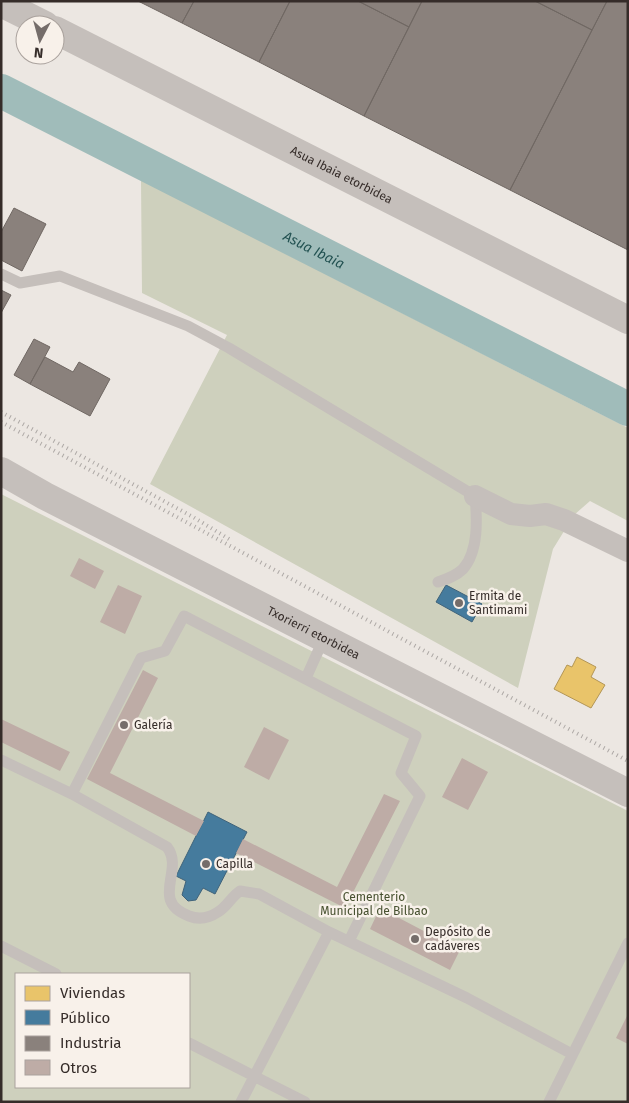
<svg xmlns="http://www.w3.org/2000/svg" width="629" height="1103" viewBox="0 0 629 1103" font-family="'Fira Sans',sans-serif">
  <rect width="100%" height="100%" fill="#ece7e2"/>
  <path fill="#ced0bd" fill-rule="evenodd" d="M141,180l487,248v93l-38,-20 -16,14 -21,34 -35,139 -368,-204 77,-149 -85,-42z
    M1,494l627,317v291h-627zM16,974h173v113h-173z"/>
  <path fill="#e9c46a" stroke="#b39656" d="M577,657l19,10 -5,10 14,8 -14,23 -37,-19 13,-24 5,2z"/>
  <path fill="#457b9d" stroke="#40637a" d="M446,585l36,19 -10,18 -36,-20z
    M208,812l39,20 -32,62 -12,-6 -7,12 -8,1 -6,-6 4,-14 -10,-5z"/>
  <path fill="#8a817c" stroke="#706863" d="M138,1h56l-12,22z
    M194,1h96l-31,61 -77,-39z
    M290,1h68l51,26 -45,89 -105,-54z
    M358,1h64l-13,26z
    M422,1h113l57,29 -82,160 -146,-74z
    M535,1h72l-15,29z
    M607,1h21v249l-118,-60z
    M14,208l32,16 -24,47 -21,-11v-28z
    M1,290l10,5 -10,18z
    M34,339l16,8 -20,37 -16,-9z
    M45,357l28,15 6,-10 31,17 -20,37 -60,-32z"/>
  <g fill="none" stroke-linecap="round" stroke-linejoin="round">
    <path stroke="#a0bcba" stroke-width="34" id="s1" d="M1,91l627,318"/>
  </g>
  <path fill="#beaca6" d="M79,558l25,13 -9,18 -25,-13z
    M118,585l24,11 -17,38 -25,-12z
    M143,670l15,8 -48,95 94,48 -8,15 -109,-57z
    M1,719l69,33 -10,19 -59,-29z
    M264,727l25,13 -20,40 -25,-13z
    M462,758l26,14 -20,38 -26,-13z
    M384,794l16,7 -55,107 -109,-55 7,-14 94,48z
    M380,908l80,42 -10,20 -80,-41z
    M628,1014v30l-12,-6z"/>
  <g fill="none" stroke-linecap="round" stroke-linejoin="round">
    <path stroke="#c5bfbb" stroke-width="11" d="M1,274l19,9 40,-7 128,50 41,22 246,148c2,22 4,55 -12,73 -7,7 -16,10 -25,13
      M306,678l18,-40
      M1,760l71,34 95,53c18,23 -18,54 22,69 10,4 20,2 29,-4 9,-5 13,-15 22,-21l19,3 70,38 138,66 105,56
      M72,794l69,-136 24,-7 19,-35 232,120 -15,37 19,23 -71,145
      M1,946l55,28
      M189,1043l116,59
      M241,1102l88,-170
      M549,1102l79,-159"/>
    <path stroke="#c5bfbb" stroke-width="22" d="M475,496l36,18 19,2 16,-2 18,6 64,31"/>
    <g stroke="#c5bfbb" stroke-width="28">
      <path d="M1,3l44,22"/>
      <path id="s2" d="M55,30l573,290"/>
      <path id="s3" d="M1,471l44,25 583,297"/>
    </g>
    <path stroke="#ada8a5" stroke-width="4" stroke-dasharray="1 4" stroke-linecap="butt" d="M1,412l192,105 36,22
      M1,422l627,339"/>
  </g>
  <g fill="#756d6a" stroke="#f8f1ea" stroke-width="2">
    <circle cx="459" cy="603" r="5"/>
    <circle cx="124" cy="725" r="5"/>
    <circle cx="206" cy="864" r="5"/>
    <circle cx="415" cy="939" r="5"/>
  </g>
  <g text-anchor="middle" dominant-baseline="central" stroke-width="5" stroke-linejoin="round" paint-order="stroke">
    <g font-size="12" fill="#352c29" stroke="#f8f1ea">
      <text stroke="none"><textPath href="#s2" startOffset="321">Asua Ibaia etorbidea</textPath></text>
      <text stroke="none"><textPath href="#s3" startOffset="352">Txorierri etorbidea</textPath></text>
    </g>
    <g font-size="12" fill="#352c29" stroke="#f8f1ea" text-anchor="start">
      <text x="469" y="596">Ermita de<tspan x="469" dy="14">Santimami</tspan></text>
      <text x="134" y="725">Galería</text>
      <text x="216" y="864">Capilla</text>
      <text x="425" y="932">Depósito de<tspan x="425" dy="14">cadáveres</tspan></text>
    </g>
    <g font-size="12" fill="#475130" stroke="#f8f1ea">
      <text x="374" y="897">Cementerio<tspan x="374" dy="14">Municipal de Bilbao</tspan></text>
    </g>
    <g font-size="14" font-style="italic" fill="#235252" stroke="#f8f1ea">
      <text stroke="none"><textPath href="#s1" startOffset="351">Asua Ibaia</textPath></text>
    </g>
  </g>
  <rect width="629" height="1103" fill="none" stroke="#352c29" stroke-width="5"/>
  <rect x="15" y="973" width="175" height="115" fill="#f8f1ea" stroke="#aaa29d"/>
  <rect x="25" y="986" width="25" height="15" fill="#e9c46a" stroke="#aaa29d"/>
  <text x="60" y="998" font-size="15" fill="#352c29">Viviendas</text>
  <rect x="25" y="1010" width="25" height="15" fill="#457b9d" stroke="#aaa29d"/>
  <text x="60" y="1023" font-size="15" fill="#352c29">Público</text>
  <rect x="25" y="1036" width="25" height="15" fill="#8a817c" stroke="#aaa29d"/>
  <text x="60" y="1048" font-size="15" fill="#352c29">Industria</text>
  <rect x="25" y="1060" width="25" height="15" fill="#beaca6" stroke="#aaa29d"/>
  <text x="60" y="1073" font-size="15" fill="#352c29">Otros</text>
  <g transform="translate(40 40) rotate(186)"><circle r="24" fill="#f8f1ea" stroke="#aaa29d"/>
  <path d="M0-4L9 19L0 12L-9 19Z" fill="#756d6a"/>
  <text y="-8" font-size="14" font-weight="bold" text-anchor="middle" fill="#352c29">N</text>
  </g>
</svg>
